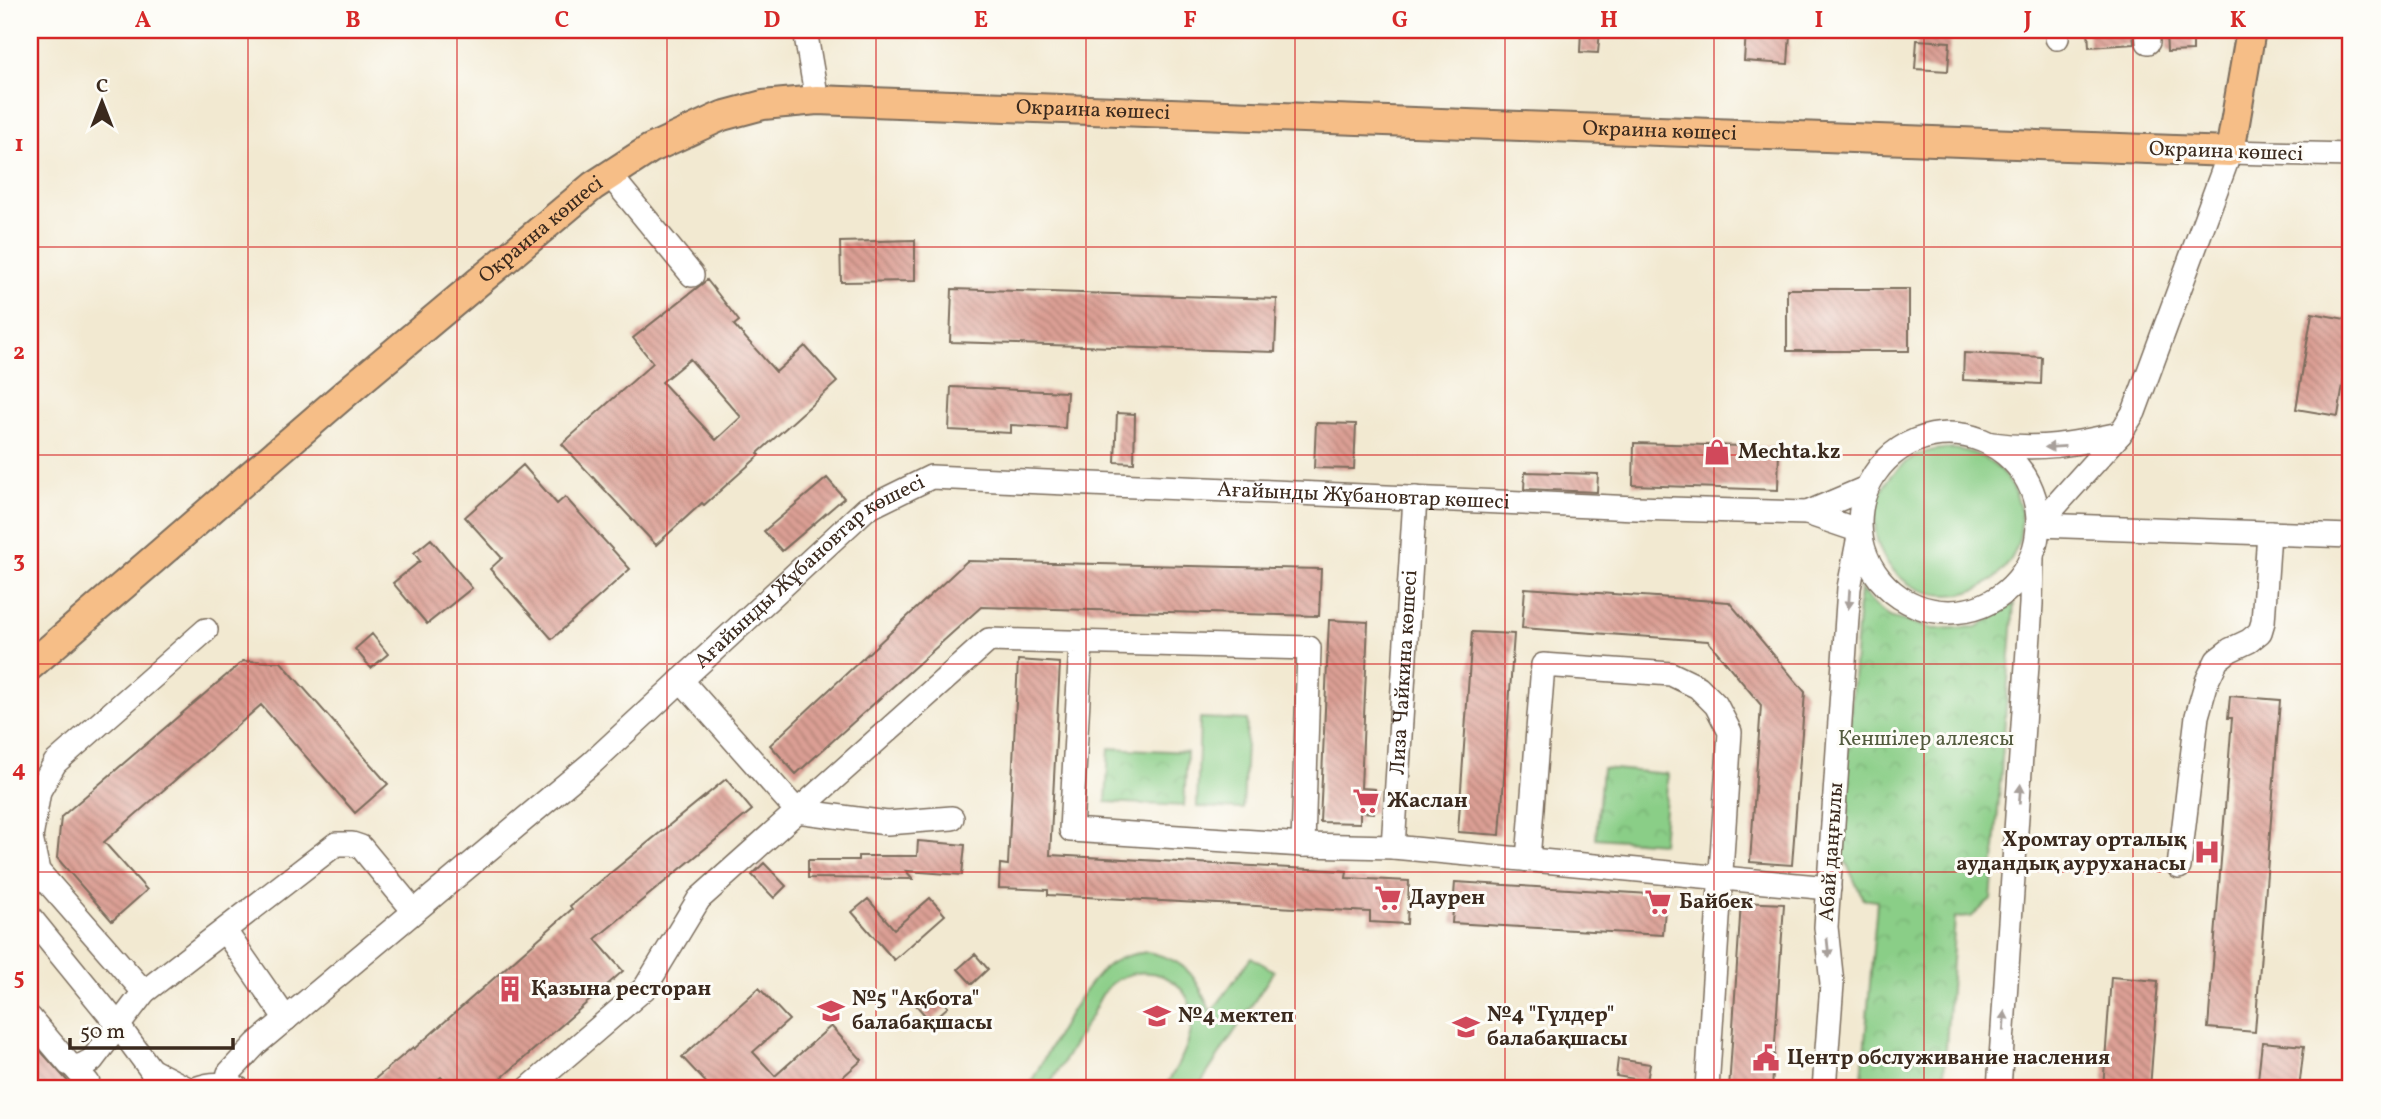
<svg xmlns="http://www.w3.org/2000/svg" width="2381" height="1119" viewBox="0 0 2381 1119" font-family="Vollkorn,serif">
  <defs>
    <pattern id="park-crowns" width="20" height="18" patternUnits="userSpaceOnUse" patternTransform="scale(1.75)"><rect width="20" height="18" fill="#8ace87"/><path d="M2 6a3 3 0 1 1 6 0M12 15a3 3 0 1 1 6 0" fill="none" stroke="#78b174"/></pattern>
    <pattern id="building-back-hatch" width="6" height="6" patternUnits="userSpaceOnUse" patternTransform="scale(1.75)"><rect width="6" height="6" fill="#db9f94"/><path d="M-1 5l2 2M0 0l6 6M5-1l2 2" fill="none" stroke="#b38278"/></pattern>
  </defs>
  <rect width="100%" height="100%" fill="#fdfcf7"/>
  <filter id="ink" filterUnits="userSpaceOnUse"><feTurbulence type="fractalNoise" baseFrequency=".0143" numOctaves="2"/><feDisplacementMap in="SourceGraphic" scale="14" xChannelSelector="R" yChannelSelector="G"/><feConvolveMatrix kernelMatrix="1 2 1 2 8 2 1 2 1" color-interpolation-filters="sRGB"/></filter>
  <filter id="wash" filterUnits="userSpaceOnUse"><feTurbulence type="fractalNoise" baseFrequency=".00686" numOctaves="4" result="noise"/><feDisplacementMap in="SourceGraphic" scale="28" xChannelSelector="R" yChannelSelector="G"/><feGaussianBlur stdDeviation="1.57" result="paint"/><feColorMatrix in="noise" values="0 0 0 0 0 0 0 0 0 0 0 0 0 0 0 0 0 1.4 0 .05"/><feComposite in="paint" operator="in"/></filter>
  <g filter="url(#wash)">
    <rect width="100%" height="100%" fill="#f2e9d1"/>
    <path fill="#8ace87" stroke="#627c52" stroke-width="2" d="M1875 522a73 73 0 1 1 146 0a73 73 0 1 1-146 0Z
      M1200,718l47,2 -4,89 -46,-2z
      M1147,952c40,8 50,25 64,61l40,-56 23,14 -77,118h-33c12,-21 27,-43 28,-68 2,-46 -55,-64 -85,-33 -7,7 -11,19 -16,28 -15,24 -29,49 -44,73h-20c19,-32 55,-107 84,-126 11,-7 23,-9 36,-11z"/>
    <path fill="url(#park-crowns)" stroke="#627c52" stroke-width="2" d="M1860,589l13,15 17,13 43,12 44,-2 37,-23 -23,296 -20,17 -16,1 -12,171h-82l16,-188 -14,-2 -23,-50z
      M1109,748l78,4 -3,54 -78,-4z
      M1602,768l66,6 -6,69 -66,-5z"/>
    <g id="blocks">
      <path fill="url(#building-back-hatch)" fill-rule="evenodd" d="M1581,30h19l-2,23 -18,-1z
        M2088,30h45l1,14 -45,3z
        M2166,30h27v21l-26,1z
        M1746,31l44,3 -2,30 -44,-3z
        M1917,40l33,2 -2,29 -33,-2z
        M915,240v41l-74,1 -1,-40z
        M707,280l32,41 -5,4 42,47 29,-26 32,36 -79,71 2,2 -56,50 -2,-2 -46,42 -94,-101 91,-81 -20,-25zM690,359l51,58 -25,23 -54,-58z
        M952,289l325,10 -2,53 -325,-10z
        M1787,289h122v62h-122z
        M2312,313l39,7v15l-13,81 -42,-7z
        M1964,353l78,4 -1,27 -78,-4z
        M951,387l116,5 -2,36 -54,-3v8l-62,-3z
        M1117,413l18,1 -1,49 -19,-1z
        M1316,423l40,1 -2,45 -40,-1z
        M1634,443l145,4 -1,43 -145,-5z
        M523,465l34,39 8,-7 65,72 -78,70 -62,-70 12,-11 -37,-41z
        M1525,472l73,2 -1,18 -73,-3z
        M827,478l17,20 -62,53 -18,-20z
        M431,539l41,49 -45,36 -34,-41 27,-22 -6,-8z
        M967,561l354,8 -2,47 -338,-9 -185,167 -26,-29z
        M1525,588l204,14 76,90 -13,173 -42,-3 11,-157 -53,-64 -186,-13z
        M1329,620l39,2 -7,166 14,1 -1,24 -14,-1v11l-40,-1z
        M1472,632l42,2 -14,201 -42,-3z
        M372,634l16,20 -17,14 -16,-19z
        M1018,660l42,3 -10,192 297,16 -1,7 63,3 -2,43 -37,-2v-10l-322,-17v-5l-49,-2 1,-24 8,1z
        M243,661l38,1 107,122 -33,29 -94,-108 -157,137 43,48 -35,31 -55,-63 4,-41z
        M2230,696l50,4 -25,332 -47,-4 24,-310h-4z
        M726,779l26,31 -157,129 28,32 -134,118h-37l-11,-12 -15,12h-63l50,-42 1,2 158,-140 -2,-3z
        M918,841l47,4 -3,30 -56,-4 7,8 -105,-1v-18h50v-4h59z
        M764,863l22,23 -12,12 -22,-23z
        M1455,882l211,13 -3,40 -211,-12z
        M930,898l15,17 -51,45 -42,-48 16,-13 26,30z
        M1741,902l43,2 -12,185h-43z
        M975,954l13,15 -16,15 -14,-15z
        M2111,977l47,4 -8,108h-47z
        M759,988l30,32 -36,32 22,24 56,-50 31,34 -33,29h-117l-30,-32z
        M933,990l15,17 -17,15 -15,-17z
        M30,1039l41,46 -5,4h-36z
        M2262,1042l42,4 -5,43h-42z
        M1618,1059l32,5 -3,17 -31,-5z"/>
    </g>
  </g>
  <g filter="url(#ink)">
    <use href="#blocks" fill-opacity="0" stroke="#7b6d5d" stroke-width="2"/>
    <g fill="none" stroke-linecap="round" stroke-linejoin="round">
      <g stroke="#7b6d5d" stroke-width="26">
        <g id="minor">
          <path d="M805,30l12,70"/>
          <path d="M2147,30l1,12"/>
          <path d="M2057,38v-8"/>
          <path d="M610,175l82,100"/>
          <circle cx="1949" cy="523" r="89"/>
          <path d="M1992,444c49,7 81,0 128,-10"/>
          <path d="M1807,513l59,-25"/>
          <path d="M2038,525l82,-91 14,-22 96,-260 121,3"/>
          <path d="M2038,525l313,11"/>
          <path d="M681,680l116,131 90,12 65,-5"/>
          <path d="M1303,845l90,2 436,41"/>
          <path id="s1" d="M1393,847l22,-349"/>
          <path d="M1528,860l15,-195 128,9 27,13 18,18 14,27 -23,357"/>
          <path d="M2179,867l18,-151 10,-35 10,-21 13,-10 19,-9 11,-9 3,-10 6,-89"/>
          <path d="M30,917l87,107 34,46 8,19"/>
          <path d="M225,931l61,88"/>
          <path d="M144,992l-106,-121 -7,-33 8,-47 16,-28 151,-133"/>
          <path d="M30,1018l39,46c9,5 15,0 23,-4l52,-68 192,-148h16l9,3 53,64"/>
          <path d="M74,1067l14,16 1,6"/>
          <path d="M151,1070l37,19"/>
          <path id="s2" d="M226,1084l3,-11 27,-29 337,-282 273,-253 65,-32 705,31 171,5 53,18 -11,57 -23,339 6,57 -8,105"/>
          <path d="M195,1089c16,-6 28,-6 44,0"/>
          <path d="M528,1089l117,-101 54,-89 290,-259 320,8 -6,197 -232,-15 10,-187"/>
          <path d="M1999,1089l32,-485 1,-46"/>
        </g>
      </g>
      <g stroke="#7b6d5d" stroke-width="32">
        <g id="major">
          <path id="s3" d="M30,666l323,-279 240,-201 57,-37 72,-33 41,-11 54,-5 1413,52 21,-122"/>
        </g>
      </g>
      <use href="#minor" stroke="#fff" stroke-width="23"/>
      <use href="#major" stroke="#f6be87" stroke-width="28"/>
    </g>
    <defs><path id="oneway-solid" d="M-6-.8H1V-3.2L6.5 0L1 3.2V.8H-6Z" transform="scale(1.75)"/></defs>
    <g fill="#a79f9a">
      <use href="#oneway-solid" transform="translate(2055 447) rotate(177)"/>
      <use href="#oneway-solid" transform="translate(1849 599) rotate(94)"/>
      <use href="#oneway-solid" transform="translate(2020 794) rotate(-86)"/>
      <use href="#oneway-solid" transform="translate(1828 948) rotate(84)"/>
      <use href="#oneway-solid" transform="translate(2004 1021) rotate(-86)"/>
    </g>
  </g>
  <path fill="none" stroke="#d62828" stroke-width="2" stroke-opacity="0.55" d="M248,30v1059M457,30v1059M667,30v1059M876,30v1059M1086,30v1059M1295,30v1059M1505,30v1059M1714,30v1059M1924,30v1059M2133,30v1059M30,247h2321M30,455h2321M30,664h2321M30,872h2321"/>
  <defs>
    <g id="shop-bare" transform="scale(2.1)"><path d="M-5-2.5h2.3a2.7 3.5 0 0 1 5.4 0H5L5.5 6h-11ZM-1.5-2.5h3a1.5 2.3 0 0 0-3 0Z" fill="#d1495b" stroke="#fdfcf7" stroke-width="2.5" paint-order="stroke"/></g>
    <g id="supermarket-bare" transform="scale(2.1)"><path d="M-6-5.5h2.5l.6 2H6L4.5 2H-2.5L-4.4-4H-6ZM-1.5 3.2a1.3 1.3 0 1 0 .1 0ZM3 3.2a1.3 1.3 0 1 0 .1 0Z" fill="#d1495b" stroke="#fdfcf7" stroke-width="2.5" paint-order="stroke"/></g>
    <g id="hospital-bare" transform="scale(2.1)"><path d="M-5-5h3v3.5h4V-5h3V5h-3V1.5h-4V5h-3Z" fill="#d1495b" stroke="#fdfcf7" stroke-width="2.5" paint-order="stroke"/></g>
    <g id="building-bare" transform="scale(2.1)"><path d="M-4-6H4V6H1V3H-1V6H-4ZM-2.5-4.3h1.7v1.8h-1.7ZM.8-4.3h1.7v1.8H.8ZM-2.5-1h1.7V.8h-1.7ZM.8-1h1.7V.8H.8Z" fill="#d1495b" stroke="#fdfcf7" stroke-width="2.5" paint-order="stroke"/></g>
    <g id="school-bare" transform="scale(2.1)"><path d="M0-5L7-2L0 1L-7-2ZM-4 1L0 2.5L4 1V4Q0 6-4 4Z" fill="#d1495b" stroke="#fdfcf7" stroke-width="2.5" paint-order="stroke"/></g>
    <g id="civic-bare" transform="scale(2.1)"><path d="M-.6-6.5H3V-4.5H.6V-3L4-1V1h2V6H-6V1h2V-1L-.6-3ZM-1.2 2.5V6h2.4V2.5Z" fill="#d1495b" stroke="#fdfcf7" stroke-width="2.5" paint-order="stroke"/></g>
  </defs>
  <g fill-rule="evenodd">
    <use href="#shop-bare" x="1717" y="452"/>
    <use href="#supermarket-bare" x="1366" y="801"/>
    <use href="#hospital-bare" x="2207" y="852"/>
    <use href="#supermarket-bare" x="1388" y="898"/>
    <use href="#supermarket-bare" x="1658" y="902"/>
    <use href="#building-bare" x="510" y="989"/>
    <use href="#school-bare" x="831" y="1011"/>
    <use href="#school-bare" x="1157" y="1016"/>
    <use href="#school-bare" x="1466" y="1027"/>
    <use href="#civic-bare" x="1766" y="1058"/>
  </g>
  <g text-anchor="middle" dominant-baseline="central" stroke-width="6" stroke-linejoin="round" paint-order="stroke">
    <g font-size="21" fill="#3b2a1e" stroke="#fdfcf7">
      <text stroke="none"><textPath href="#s3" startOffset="1260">Окраина көшесі</textPath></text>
      <text stroke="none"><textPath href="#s3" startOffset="1827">Окраина көшесі</textPath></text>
      <text transform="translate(2226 152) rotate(2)">Окраина көшесі</text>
      <text stroke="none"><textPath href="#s3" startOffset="672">Окраина көшесі</textPath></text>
      <text stroke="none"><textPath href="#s2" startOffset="1368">Ағайынды Жұбановтар көшесі</textPath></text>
      <text stroke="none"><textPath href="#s2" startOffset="780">Ағайынды Жұбановтар көшесі</textPath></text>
      <text stroke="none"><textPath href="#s1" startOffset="175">Лиза Чайкина көшесі</textPath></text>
      <text transform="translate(1832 852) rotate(-86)">Абай даңғылы</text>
    </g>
    <g font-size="21" font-weight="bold" fill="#3b2a1e" stroke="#fdfcf7" text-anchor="start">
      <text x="1738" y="452">Mechta.kz</text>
      <text x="1387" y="801">Жаслан</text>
      <text x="2186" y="840" text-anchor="end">Хромтау орталық<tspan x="2186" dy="24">аудандық ауруханасы</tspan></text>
      <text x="1409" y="898">Даурен</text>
      <text x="1679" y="902">Байбек</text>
      <text x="531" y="989">Қазына ресторан</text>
      <text x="852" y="999">№5 "Ақбота"<tspan x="852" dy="24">балабақшасы</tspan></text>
      <text x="1487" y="1015">№4 "Гүлдер"<tspan x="1487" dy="24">балабақшасы</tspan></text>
      <text x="1178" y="1016">№4 мектеп</text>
      <text x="1787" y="1058">Центр обслуживание насления</text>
    </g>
    <g font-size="21" fill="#535b3e" stroke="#fdfcf7">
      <text x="1926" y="739">Кеншілер аллеясы</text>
    </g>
  </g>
  <rect width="2381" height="1119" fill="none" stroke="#fdfcf7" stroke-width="77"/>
  <g transform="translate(102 102)" stroke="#fdfcf7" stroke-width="5" paint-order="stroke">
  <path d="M0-5L12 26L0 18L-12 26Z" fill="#3b2a1e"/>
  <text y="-10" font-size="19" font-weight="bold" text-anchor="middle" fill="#3b2a1e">С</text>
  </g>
  <path d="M70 1038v10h163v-10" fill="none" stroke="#3b2a1e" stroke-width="3.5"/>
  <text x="80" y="1038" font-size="21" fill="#3b2a1e" stroke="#fdfcf7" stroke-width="5" paint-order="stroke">50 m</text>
  <rect x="38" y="38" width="2304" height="1042" fill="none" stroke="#d62828" stroke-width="2.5"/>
  <g font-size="23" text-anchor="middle" font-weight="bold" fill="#d62828">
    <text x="143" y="27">A</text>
    <text x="353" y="27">B</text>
    <text x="562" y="27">C</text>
    <text x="772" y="27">D</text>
    <text x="981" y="27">E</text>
    <text x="1190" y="27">F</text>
    <text x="1400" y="27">G</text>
    <text x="1609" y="27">H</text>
    <text x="1819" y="27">I</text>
    <text x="2028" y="27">J</text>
    <text x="2238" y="27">K</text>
    <text x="19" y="151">1</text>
    <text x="19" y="359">2</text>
    <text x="19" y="567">3</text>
    <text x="19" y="776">4</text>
    <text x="19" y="984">5</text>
  </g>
</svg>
